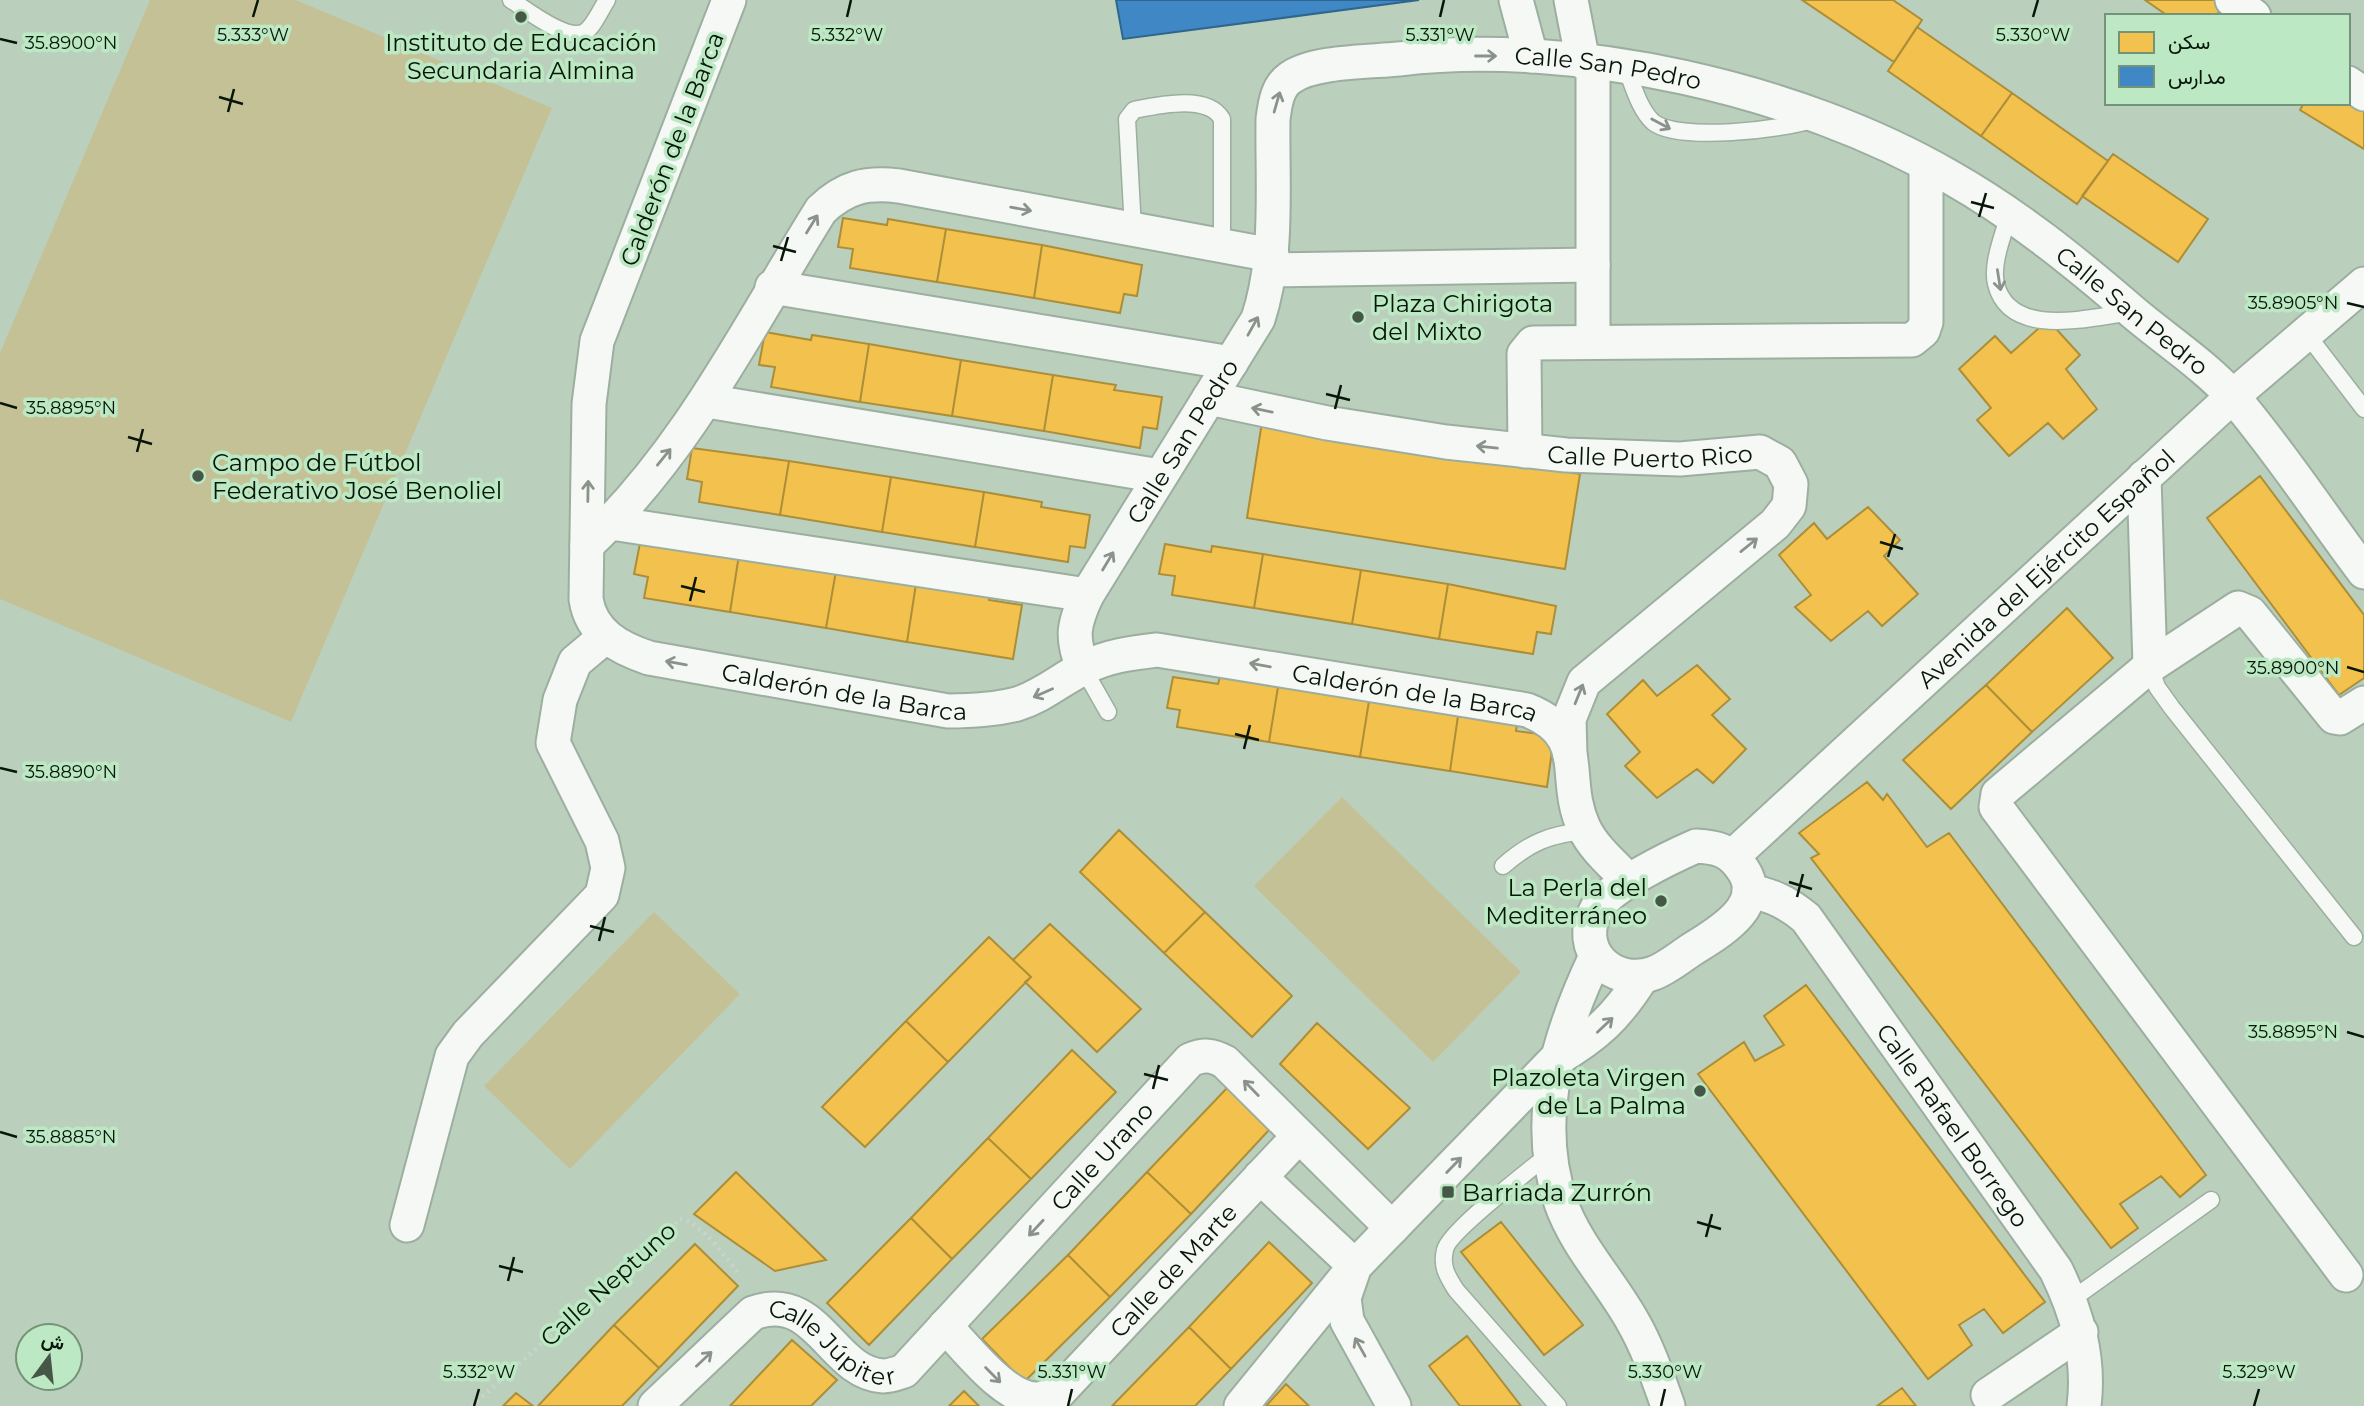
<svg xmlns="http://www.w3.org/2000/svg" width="2364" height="1406" viewBox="0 0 2364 1406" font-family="Montserrat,Vazirmatn,sans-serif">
  <rect width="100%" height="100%" fill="#bad0bd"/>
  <path fill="#c4c196" d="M150,0h146l256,108 -261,614 -291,-123v-246z
    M1342,797l179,175 -88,90 -179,-176z
    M654,912l86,82 -170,175 -86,-83z"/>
  <path fill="#f2c14e" stroke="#ac8e39" stroke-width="2" d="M1802,0h91l29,20 -28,42z
    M2145,0h73l6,4 -8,12h-48z
    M1917,27l95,66 -31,43 -93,-65z
    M2012,93l96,68 -31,43 -96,-68z
    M2304,103l60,1v45l-64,-39z
    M2113,154l95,65 -30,43 -96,-66z
    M843,218l44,7 1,-6 58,10 -9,53 -87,-14 3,-19 -15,-2z
    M946,229l96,16 -8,53 -97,-16z
    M1042,245l100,20 -5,31 -13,-2 -4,19 -86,-15z
    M2048,320l32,35 -14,14 31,40 -34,30 -15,-16 -39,33 -32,-36 14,-12 -32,-39 36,-33 16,17z
    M765,332l46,8 1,-5 57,9 -9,58 -89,-15 4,-20 -16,-2z
    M869,344l92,16 -9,56 -92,-14z
    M961,360l92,15 -9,56 -92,-15z
    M1053,375l63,10 -2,5 48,7 -5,32 -14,-2 -3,21 -96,-17z
    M1262,422l318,52 -15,95 -318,-51z
    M692,448l97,13 -9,54 -81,-13 3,-20 -15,-3z
    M789,461l102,16 -9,55 -102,-17z
    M2260,476l104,139v63l-25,17 -132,-177z
    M891,477l93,15 -9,55 -93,-15z
    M984,492l58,10 -1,5 49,8 -5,33 -15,-2 -2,16 -93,-15z
    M1868,507l32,33 -16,16 34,38 -36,32 -14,-15 -37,30 -36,-34 16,-12 -32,-40 35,-32 13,16z
    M640,543l99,12 -9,57 -86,-14 4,-21 -14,-3z
    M1165,544l46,8 1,-6 51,8 -9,54 -82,-13 3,-19 -16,-2z
    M1263,554l98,16 -9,54 -98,-16z
    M739,555l97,16 -10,57 -96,-16z
    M1361,570l87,14 -9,55 -87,-15z
    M836,571l80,13 -9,58 -81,-14z
    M916,584l74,12 -1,4 33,5 -9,54 -106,-17z
    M1448,584l108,22 -5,28 -14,-2 -4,22 -94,-15z
    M2067,608l46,50 -81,74 -46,-47z
    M1697,665l33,34 -18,16 34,34 -33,34 -16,-14 -40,29 -32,-32 15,-14 -33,-38 36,-34 14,16z
    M1173,677l45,7 2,-7 58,10 -9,55 -92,-15 3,-17 -13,-2z
    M1986,685l46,47 -81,77 -48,-49z
    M1278,687l91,14 -9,56 -91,-15z
    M1369,701l89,15 -8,55 -90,-14z
    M1458,716l59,9 -1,6 38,5 -7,51 -97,-16z
    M1867,782l16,18 4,-6 40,53 22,-14 257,342 -26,22 -19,-21 -41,28 18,24 -27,20 -300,-390 8,-4 -20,-21z
    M1119,830l86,82 -41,41 -84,-81z
    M1205,912l87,84 -40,41 -88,-84z
    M1050,924l91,85 -44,43 -72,-70 6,-5 -18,-17z
    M989,937l42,40 -83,85 -42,-41z
    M1806,985l239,317 -42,31 -19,-24 -25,16 13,20 -44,34 -230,-305 46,-32 11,19 29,-16 -20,-29z
    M906,1021l42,41 -83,85 -43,-40z
    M1317,1023l93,85 -42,41 -88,-85z
    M1072,1050l44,42 -85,87 -43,-41z
    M1227,1088l42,42 -78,84 -44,-42z
    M988,1138l43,41 -79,80 -41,-41z
    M736,1172l90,88 -51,11 -81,-57z
    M1147,1172l44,42 -81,83 -42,-42z
    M911,1218l41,41 -83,86 -42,-42z
    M1501,1222l82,103 -39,30 -83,-103z
    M1269,1242l43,41 -81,86 -42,-42z
    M695,1244l43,42 -79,82 -45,-43z
    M1068,1255l42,42 -86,85 -42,-43z
    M614,1325l45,43 -37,38h-84z
    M1189,1327l42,42 -36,37h-83z
    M1467,1336l54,70h-61l-31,-40z
    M792,1340l45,40 -26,26h-81z
    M1286,1384l23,22h-43z
    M1902,1388l14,18h-39z
    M964,1391l15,15h-30z
    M516,1393l17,13h-30z"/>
  <path fill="#3f88c5" stroke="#2e668d" stroke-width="2" d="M1116,0h303l-296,39z"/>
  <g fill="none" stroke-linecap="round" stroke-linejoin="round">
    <g stroke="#9cae9f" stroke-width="19">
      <path id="lane" d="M511,0c16,10 56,42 74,32 9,-6 16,-23 22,-32
        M1626,68c7,17 13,41 27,54 24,20 132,8 161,-3
        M2009,214c-5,20 -18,49 -13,70 14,56 95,33 136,28
        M1133,229l-6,-110 7,-9c25,-5 74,-16 88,9v127
        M2306,333l58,76
        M2150,666l7,21 15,21 182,229
        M1083,668l25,44
        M1503,866c26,-23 47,-32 82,-35
        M1549,1154c-19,16 -101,78 -104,96 -4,16 2,26 11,40l102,116
        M2071,1300l140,-100"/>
    </g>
    <g stroke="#9cae9f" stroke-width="37">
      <g id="street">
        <path id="s1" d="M729,0l-132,341 -8,63 -3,195c5,34 33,49 63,59l299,53c24,0 46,-1 69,-7 26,-8 44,-25 67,-36 23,-12 47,-15 73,-18l370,60c65,26 33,67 57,118 10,21 31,38 46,54"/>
        <path d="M1516,0l15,56"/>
        <path d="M1571,0l12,62"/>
        <path d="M2232,0l22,16"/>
        <path d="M1593,63v279"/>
        <path d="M2348,83l16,11"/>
        <path d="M1270,270l323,-5"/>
        <path d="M772,287l459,76"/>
        <path id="s2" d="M1209,398l118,25 119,19 120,13 114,4 80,-7 20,11 11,21 -2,22 -14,18 -191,158 -15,37 1,36"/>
        <path d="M707,401l453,75"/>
        <path d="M1525,451l-1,-97 9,-11 379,-3 11,-9 3,-9v-157"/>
        <path d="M2144,477l6,189"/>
        <path d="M611,523l476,72"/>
        <path d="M587,545c101,-94 162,-220 234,-335 24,-23 45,-28 78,-24l373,69"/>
        <path id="s3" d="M1083,668c-12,-30 -10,-43 4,-73l171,-276c21,-64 14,-134 15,-200 2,-15 4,-32 17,-41 23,-17 80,-16 109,-19 175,-21 399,30 551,118 67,38 126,86 184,136 32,27 74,55 100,85 47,55 87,117 130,174"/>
        <path d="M1696,846c20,1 33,4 45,21 29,38 -25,67 -50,83 -12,8 -24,18 -37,23 -42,15 -81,-24 -57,-65 15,-23 74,-51 99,-62z"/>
        <path id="s4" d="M1733,856l500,-460 131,-112"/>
        <path id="s5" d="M1749,891c23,4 39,12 57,27l250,352c21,43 34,87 28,136"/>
        <path d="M1596,956c-37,78 -64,162 -35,247 15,43 50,79 72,119 15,26 25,56 35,84"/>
        <path d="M407,1225l45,-169 16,-22 134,-139 6,-27 -6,-27 -49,-98 7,-43 15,-38 31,-26"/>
        <path d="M2346,1275l-350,-468 2,-13 152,-128 88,-58 12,5 84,104 6,1 24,-15"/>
        <path id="s6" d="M945,1326c22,22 61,75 93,73 7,-1 15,-5 21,-7l239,-255"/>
        <path d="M1988,1395l93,-63"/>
        <path id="s7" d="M655,1406l98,-93c65,-23 78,60 130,63 7,0 15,-3 21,-5l286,-311c14,-6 22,-5 35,2l167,166"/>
        <path d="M1241,1406l114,-140 -95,-89"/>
        <path d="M1394,1406l-47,-85 -3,-23 11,-32 200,-206c41,-24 62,-43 87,-83"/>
      </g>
    </g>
    <path stroke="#cdd3cd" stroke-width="4.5" stroke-dasharray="2 5" stroke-linecap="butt" d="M472,1406l208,-187c20,1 48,42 61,57"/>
    <use href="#lane" stroke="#f5f8f5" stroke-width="16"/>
    <use href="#street" stroke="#f5f8f5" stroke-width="33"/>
  </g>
  <defs><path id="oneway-shaft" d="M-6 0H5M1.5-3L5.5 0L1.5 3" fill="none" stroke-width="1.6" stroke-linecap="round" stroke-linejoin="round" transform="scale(1.75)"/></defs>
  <g stroke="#8a928b">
    <use href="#oneway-shaft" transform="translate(1486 56)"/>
    <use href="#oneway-shaft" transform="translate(1277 102) rotate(-74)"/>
    <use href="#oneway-shaft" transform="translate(1661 124) rotate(28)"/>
    <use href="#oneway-shaft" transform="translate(1021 209) rotate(10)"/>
    <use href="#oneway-shaft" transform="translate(812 224) rotate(-58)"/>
    <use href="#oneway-shaft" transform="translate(1999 280) rotate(81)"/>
    <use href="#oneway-shaft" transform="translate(1253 326) rotate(-61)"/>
    <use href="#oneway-shaft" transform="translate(1262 410) rotate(-168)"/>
    <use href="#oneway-shaft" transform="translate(1487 447) rotate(-174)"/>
    <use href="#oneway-shaft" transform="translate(664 457) rotate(-51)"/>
    <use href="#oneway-shaft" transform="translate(588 491) rotate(-89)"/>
    <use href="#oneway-shaft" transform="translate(1749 545) rotate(-39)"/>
    <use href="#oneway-shaft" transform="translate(1108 561) rotate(-59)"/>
    <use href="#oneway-shaft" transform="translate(676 663) rotate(-170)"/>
    <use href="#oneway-shaft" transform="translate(1260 665) rotate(-170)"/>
    <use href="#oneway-shaft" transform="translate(1043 693) rotate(156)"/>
    <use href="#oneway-shaft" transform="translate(1579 694) rotate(-68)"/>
    <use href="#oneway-shaft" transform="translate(1605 1025) rotate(-43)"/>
    <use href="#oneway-shaft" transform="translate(1251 1088) rotate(-134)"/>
    <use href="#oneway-shaft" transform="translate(1454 1165) rotate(-46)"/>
    <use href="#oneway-shaft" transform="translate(1036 1228) rotate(133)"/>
    <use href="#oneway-shaft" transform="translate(1360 1347) rotate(-119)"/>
    <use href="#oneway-shaft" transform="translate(704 1359) rotate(-43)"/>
    <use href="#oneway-shaft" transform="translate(993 1375) rotate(45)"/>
  </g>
  <path fill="none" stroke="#071609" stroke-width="2.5" d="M253,17l5,-17M847,17l4,-17M1440,17l4,-17M2033,17l5,-17M0,39l17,4M219,97l24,7M228,112l6,-23M1971,202l23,6M1979,217l7,-24M773,246l23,6M781,261l7,-24M2347,303l17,4M1326,394l24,6M0,403l17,5M1335,409l6,-24M128,437l24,7M137,452l6,-23M1880,542l23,7M1888,557l7,-23M681,586l24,6M690,601l6,-24M2347,667l17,5M1235,734l24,6M1244,749l6,-24M0,768l17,4M1789,882l23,7M1797,897l6,-23M590,926l24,6M599,941l6,-24M2347,1032l17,5M1144,1074l24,6M1153,1089l6,-24M0,1132l17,5M1697,1222l24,7M1706,1237l6,-23M499,1266l24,6M508,1281l6,-24M474,1406l5,-17M1068,1406l4,-17M1661,1406l4,-17M2254,1406l5,-17"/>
  <g fill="#465748" stroke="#bce8c3" stroke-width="2.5">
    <circle cx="521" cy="17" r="7"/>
    <circle cx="1358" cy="317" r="7"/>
    <circle cx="198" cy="476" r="7"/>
    <circle cx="1661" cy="901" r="7"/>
    <circle cx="1700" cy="1091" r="7"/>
    <rect x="1441" y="1185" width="14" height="14" rx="3.5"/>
  </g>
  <g text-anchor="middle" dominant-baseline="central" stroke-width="7" stroke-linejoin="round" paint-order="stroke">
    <g font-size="24" fill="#071609" stroke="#bce8c3" text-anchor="start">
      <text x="521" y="42" text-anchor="middle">Instituto de Educación<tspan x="521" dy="28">Secundaria Almina</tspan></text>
      <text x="1372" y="303">Plaza Chirigota<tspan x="1372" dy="28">del Mixto</tspan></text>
      <text x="212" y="462">Campo de Fútbol<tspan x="212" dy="28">Federativo José Benoliel</tspan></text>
      <text x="1647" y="887" text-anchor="end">La Perla del<tspan x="1647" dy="28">Mediterráneo</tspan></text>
      <text x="1686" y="1077" text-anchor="end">Plazoleta Virgen<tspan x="1686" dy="28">de La Palma</tspan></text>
      <text x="1462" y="1192">Barriada Zurrón</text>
    </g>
    <g font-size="24" fill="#071609" stroke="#bce8c3">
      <text stroke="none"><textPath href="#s3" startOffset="970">Calle San Pedro</textPath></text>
      <text transform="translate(672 149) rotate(-69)">Calderón de la Barca</text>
      <text stroke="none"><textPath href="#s3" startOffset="1558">Calle San Pedro</textPath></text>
      <text stroke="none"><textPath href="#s3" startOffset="257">Calle San Pedro</textPath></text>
      <text stroke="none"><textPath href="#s2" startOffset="446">Calle Puerto Rico</textPath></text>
      <text stroke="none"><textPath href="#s4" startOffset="425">Avenida del Ejército Español</textPath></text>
      <text stroke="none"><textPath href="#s1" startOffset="914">Calderón de la Barca</textPath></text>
      <text stroke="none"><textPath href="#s1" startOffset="1502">Calderón de la Barca</textPath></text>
      <text stroke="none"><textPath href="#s5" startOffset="318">Calle Rafael Borrego</textPath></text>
      <text stroke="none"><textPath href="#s7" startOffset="602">Calle Urano</textPath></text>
      <text stroke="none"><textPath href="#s6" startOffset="310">Calle de Marte</textPath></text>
      <text transform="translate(608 1284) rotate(-42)">Calle Neptuno</text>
      <text stroke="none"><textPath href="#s7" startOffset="226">Calle Júpiter</textPath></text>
    </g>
  </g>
  <g font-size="18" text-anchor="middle" fill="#071609" stroke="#bce8c3" stroke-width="7" stroke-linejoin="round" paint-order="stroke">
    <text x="253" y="41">5.333°W</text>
    <text x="847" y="41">5.332°W</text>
    <text x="1440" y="41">5.331°W</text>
    <text x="2033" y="41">5.330°W</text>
    <text x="71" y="49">35.8900°N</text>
    <text x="2293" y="309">35.8905°N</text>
    <text x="71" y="414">35.8895°N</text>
    <text x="2293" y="674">35.8900°N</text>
    <text x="71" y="778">35.8890°N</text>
    <text x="2293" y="1038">35.8895°N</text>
    <text x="71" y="1143">35.8885°N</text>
    <text x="479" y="1378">5.332°W</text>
    <text x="1072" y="1378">5.331°W</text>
    <text x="1665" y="1378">5.330°W</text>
    <text x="2259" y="1378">5.329°W</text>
  </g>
  <rect x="2105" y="14" width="245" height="91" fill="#bce8c3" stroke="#749479" stroke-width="2"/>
  <rect x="2119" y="32" width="35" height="21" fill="#f2c14e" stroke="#749479" stroke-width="2"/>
  <text x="2168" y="49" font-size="21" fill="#071609">سكن</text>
  <rect x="2119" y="66" width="35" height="21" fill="#3f88c5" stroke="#749479" stroke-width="2"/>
  <text x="2168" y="84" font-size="21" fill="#071609">مدارس</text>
  <g transform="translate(49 1357) rotate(15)"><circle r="33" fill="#bce8c3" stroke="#749479" stroke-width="2"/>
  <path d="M0-5L12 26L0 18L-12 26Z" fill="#465748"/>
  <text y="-10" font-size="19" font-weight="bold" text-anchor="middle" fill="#071609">ش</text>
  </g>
</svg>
